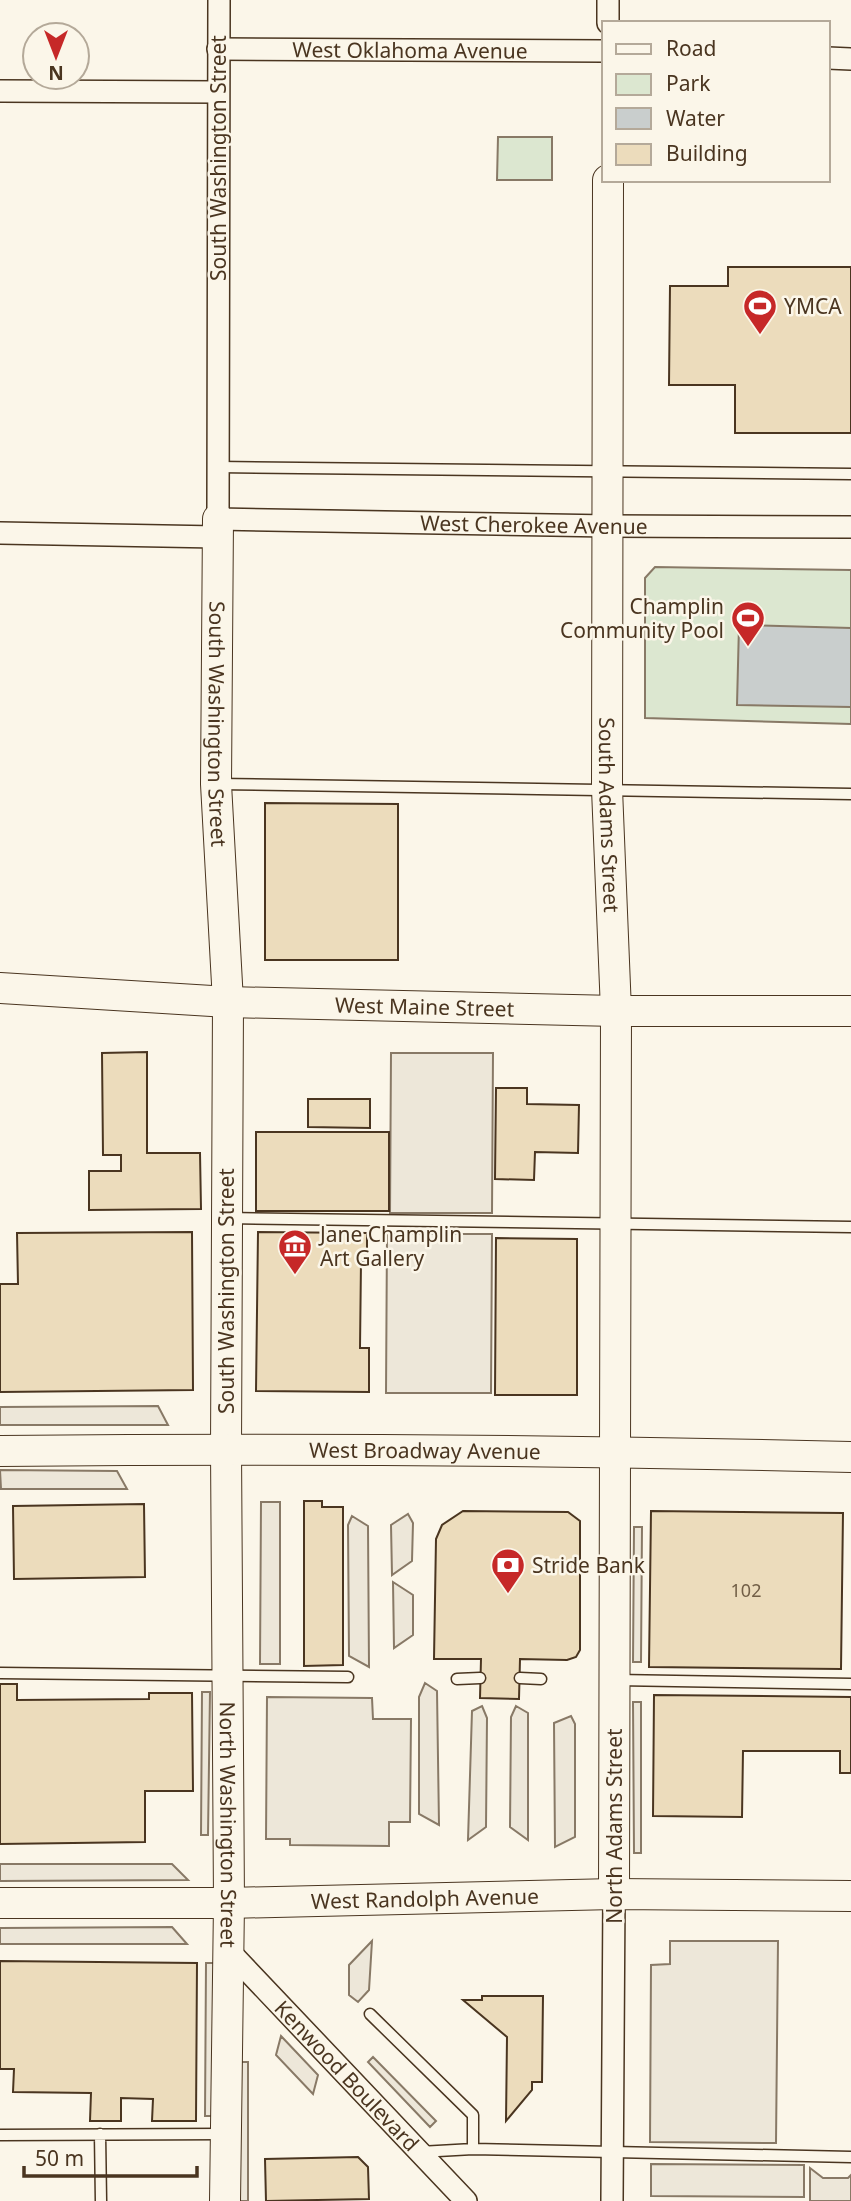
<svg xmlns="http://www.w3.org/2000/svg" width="851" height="2201" viewBox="0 0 851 2201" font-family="'Noto Sans',sans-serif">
  <rect width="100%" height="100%" fill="#fbf6e9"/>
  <path fill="#dce7d0" stroke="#887966" stroke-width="2" d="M498,137h54v43h-55z
    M655,567l196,3v154l-206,-6v-140z"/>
  <path fill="#ede7d9" stroke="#887966" stroke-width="2" d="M391,1053h102l-1,160h-102z
    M387,1234h105l-1,159h-105z
    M158,1406l10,19h-168v-18z
    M0,1470l117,1 10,18h-126z
    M261,1502h19v162h-20z
    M408,1514l5,9 -1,38 -20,14 -1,-50z
    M352,1516l16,10 1,141 -20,-11 -1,-131z
    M634,1527h8l-1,135h-8z
    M393,1582l20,13v40l-19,13z
    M425,1683l12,8 2,134 -20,-11v-117z
    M202,1692h8l-2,143h-7z
    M267,1697l105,1 1,21h38l-1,103h-21v24l-99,-1v-6h-24z
    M633,1702h8v151h-7z
    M482,1706l5,12 -1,109 -18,13 4,-129z
    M516,1706l12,7v127l-18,-13 1,-110z
    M571,1716l4,8v113l-20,10 -1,-124z
    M0,1864h172l16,16 -188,1z
    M172,1927l15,17h-187v-16z
    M372,1941l-3,49 -11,12 -9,-7v-30z
    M670,1941h108l-2,202 -126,-1 1,-177 19,-1z
    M206,1963h9l-1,153h-9z
    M281,2036l37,39 -5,19 -37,-39z
    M373,2057l63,64 -6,6 -62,-65z
    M240,2062h8v139h-8z
    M651,2164l153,1v32l-153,-1z
    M810,2168l13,10h25l3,-3v26h-41z"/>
  <path fill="#c9cecd" stroke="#887966" stroke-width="2" d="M739,625l112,3v79l-114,-2z"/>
  <path fill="#ecdcbc" stroke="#4a3520" stroke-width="2" d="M728,267h123v166h-116v-48h-66l1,-99h58z
    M265,803l133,1v156h-133z
    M147,1052v101h53l1,56 -112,1v-39h32v-16h-18l-1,-102z
    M496,1088h31v16l52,1 -1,48 -43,-1 -1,28 -39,-1z
    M308,1099h62v29l-62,-1z
    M256,1132h133v79h-133z
    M192,1232l1,158 -193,2v-108h18l-1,-51z
    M258,1232l109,1v28h-6l-1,87h9v44l-113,-1z
    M496,1238l81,1v156h-82z
    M304,1501h18v6h21v158l-39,1z
    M144,1504l1,73 -131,2 -1,-73z
    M463,1511l105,1 12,9v129l-4,7 -9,3 -47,-1 -1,40 -39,-1 1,-39h-47l2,-120 6,-14z
    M651,1511l192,2 -2,156 -192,-2z
    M0,1684h17v16l132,-1v-6h43l1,98h-48v51l-145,2z
    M654,1695l197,2v76h-11v-22h-97l-1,66 -89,-1z
    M0,1961l197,2 -1,158h-44l1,-22 -32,-1v23h-31l1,-28 -78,-1 1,-23h-14z
    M482,1996h61l-1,86h-10v8l-26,31 1,-84 -44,-37h19z
    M358,2157l10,10 1,32 -103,2 -1,-42z"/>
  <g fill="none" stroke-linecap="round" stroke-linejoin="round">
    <g stroke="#4a3520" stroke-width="13">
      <path id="lane" d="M218,467l633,7
        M217,784l634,10
        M227,1218l624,9
        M0,1673l348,4
        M520,1678l21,1
        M457,1679l23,-1
        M616,1680l235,4
        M370,2014l103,101v34
        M100,2134l1,67
        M0,2135l223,-1
        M420,2152l53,-3 378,8"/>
    </g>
    <g stroke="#4a3520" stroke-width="24">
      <g id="street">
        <path id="s1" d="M219,0l-1,519 391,7 242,1"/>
        <path d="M608,0v23"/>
        <path id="s2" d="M218,49l386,2"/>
        <path d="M828,58l23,1"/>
        <path d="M0,91l218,1"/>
        <path d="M0,533l217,4"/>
        <path id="s3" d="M228,1950l238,251"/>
        <path d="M612,2201l2,-307"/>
      </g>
    </g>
    <g stroke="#4a3520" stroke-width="32">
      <g id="secondary">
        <path id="s4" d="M608,180l-1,609 9,222 -2,883"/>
        <path id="s5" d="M218,519l-2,265 12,218 -2,447 3,454 -4,298"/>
        <path id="s6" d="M0,988l228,14 388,9h235"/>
        <path id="s7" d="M0,1451c284,-3 567,-1 851,6"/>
        <path id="s8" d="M0,1903h229l385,-9 237,2"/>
      </g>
    </g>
    <use href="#lane" stroke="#fbf6e9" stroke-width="10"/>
    <use href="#street" stroke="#fbf6e9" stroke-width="21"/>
    <use href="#secondary" stroke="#fbf6e9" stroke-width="30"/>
  </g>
  <defs>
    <g id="stadium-pin" transform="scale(1.75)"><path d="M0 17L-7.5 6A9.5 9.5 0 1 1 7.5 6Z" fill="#c62828" stroke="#fbf6e9"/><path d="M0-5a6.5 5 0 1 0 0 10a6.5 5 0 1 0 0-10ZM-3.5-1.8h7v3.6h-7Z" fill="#fff"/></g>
    <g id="museum-pin" transform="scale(1.75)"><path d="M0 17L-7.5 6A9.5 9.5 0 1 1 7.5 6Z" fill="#c62828" stroke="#fbf6e9"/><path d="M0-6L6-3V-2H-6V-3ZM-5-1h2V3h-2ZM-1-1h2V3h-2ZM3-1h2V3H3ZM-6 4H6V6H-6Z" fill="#fff"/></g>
    <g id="bank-pin" transform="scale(1.75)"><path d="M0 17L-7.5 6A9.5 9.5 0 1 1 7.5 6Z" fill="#c62828" stroke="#fbf6e9"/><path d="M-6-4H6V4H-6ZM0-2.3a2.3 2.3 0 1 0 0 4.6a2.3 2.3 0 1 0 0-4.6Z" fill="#fff"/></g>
  </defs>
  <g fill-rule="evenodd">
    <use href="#stadium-pin" x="760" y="306"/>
    <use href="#stadium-pin" x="748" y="618"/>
    <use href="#museum-pin" x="295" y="1246"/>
    <use href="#bank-pin" x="508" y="1565"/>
  </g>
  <g text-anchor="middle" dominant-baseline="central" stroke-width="5" stroke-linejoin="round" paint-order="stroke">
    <g font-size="18" fill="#725f47">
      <text x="746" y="1590">102</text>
    </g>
    <g font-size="21" fill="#4a3520" stroke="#fbf6e9">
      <text stroke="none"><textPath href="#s2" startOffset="192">West Oklahoma Avenue</textPath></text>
      <text transform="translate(218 158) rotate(-90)">South Washington Street</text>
      <text stroke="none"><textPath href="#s1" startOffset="835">West Cherokee Avenue</textPath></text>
      <text stroke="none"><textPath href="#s5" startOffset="205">South Washington Street</textPath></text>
      <text stroke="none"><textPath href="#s4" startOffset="635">South Adams Street</textPath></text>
      <text stroke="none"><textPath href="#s6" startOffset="425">West Maine Street</textPath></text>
      <text transform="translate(226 1291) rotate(-90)">South Washington Street</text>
      <text stroke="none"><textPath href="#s7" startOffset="425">West Broadway Avenue</textPath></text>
      <text stroke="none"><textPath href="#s5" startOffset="1306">North Washington Street</textPath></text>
      <text transform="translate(614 1826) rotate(-90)">North Adams Street</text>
      <text stroke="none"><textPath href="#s8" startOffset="425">West Randolph Avenue</textPath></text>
      <text stroke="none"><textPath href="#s3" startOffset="173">Kenwood Boulevard</textPath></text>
    </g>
    <g font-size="21" fill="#4a3520" stroke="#fbf6e9" text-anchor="start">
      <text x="784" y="306">YMCA</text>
      <text x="724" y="606" text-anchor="end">Champlin<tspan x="724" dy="24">Community Pool</tspan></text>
      <text x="320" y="1234">Jane Champlin<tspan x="320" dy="24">Art Gallery</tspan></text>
      <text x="532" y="1565">Stride Bank</text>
    </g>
  </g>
  <rect x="602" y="21" width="228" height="161" fill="#fbf6e9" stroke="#b4a999" stroke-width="2"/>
  <rect x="616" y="44" width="35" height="10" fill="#fbf6e9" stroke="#b4a999" stroke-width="2"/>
  <text x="666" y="56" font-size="21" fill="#4a3520">Road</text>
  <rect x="616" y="74" width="35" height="21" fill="#dce7d0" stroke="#b4a999" stroke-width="2"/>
  <text x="666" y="91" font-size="21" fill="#4a3520">Park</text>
  <rect x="616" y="108" width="35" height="21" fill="#c9cecd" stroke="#b4a999" stroke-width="2"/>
  <text x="666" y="126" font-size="21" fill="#4a3520">Water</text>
  <rect x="616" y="144" width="35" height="21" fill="#ecdcbc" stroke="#b4a999" stroke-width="2"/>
  <text x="666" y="161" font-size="21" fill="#4a3520">Building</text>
  <g transform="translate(56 56) rotate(180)"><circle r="33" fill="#fbf6e9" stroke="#b4a999" stroke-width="2"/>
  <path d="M0-5L12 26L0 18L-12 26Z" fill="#c62828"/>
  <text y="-10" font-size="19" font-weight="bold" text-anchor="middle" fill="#4a3520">N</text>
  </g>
  <path d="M24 2166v10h173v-10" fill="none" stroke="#4a3520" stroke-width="3.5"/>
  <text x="35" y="2166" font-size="21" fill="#4a3520" stroke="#fbf6e9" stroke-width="5" paint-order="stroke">50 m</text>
</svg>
